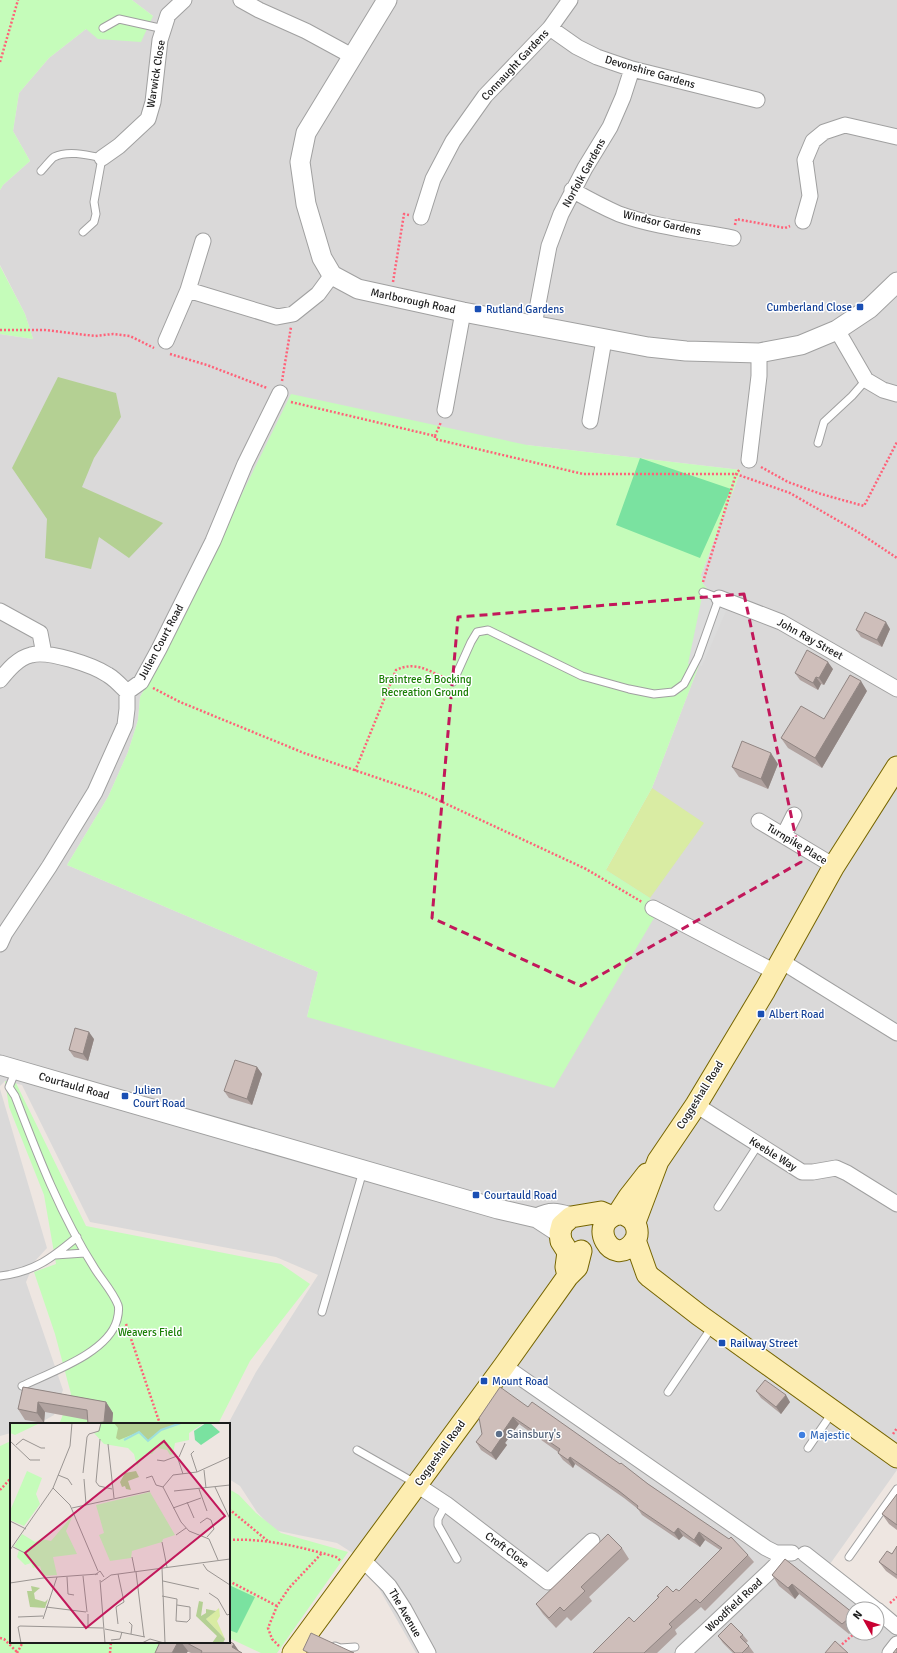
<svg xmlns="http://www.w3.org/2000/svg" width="897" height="1653" viewBox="0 0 897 1653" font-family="Signika,sans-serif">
  <rect width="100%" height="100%" fill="#eee6e1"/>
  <path fill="#dad9d9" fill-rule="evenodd" d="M132,0h765v1470l-67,94 67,56v33h-481l-54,-94 -25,-16 -63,-13 -17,-18 -17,-26 -11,-7 -1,-55 28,-52 62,-97 -42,-18 -186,-35 -68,-137 -17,-4 -5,5v-752l33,5 -8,-25 -25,-49v-75l3,-5 27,-24 -17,-30 6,-38 30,-35 37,-29 67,-13zM527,445l214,25 -40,105 2,9 19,21 -70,183 -46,82 -299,147 11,-45 -251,-107 41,-68 20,-45 10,-32 2,-23 16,-28zM853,1609h24v24h-24z
    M0,1089l47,159 -12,13 -9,21 37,108 -9,25 -16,9h-27v9l-11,3z"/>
  <path fill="#d9eca3" d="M652,788l52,35 -54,75 -44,-28z"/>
  <path fill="#b4d093" d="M58,377l58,16 5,24 -27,41 -12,29 81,36 -34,35 -30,-21 -8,32 -46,-11 2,-39 -35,-51z"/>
  <path fill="#c5fcba" d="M0,0h132l21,16 -12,26 -43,-3 -12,-10 -37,29 -30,35 -6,38 17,30 -27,24 -3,5z
    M0,266l25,48 8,25 -33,-5z
    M291,394l236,51 214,25 -40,105 2,9 19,21 -70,183 -46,82 44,28 4,20 -100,170 -247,-71 11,-45 -251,-107 41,-68 20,-45 10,-32 2,-23 16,-28z
    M5,1081l11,2 70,143 195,38 29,20 -60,77 -32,63h-163l5,-2 11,-28 -16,-60 -21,-62 22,-8 -12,-69 -35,-88z
    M11,1441v201h159l-5,11h-165v-207z
    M229,1489l10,6 17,18 25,20 67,19 -71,101h-16l-32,-15z"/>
  <path fill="#7ae2a0" d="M640,458l91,31 -31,69 -84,-33z
    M229,1585l26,12 -18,36 -8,-3z"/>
  <path fill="#dcdcdc" d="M703,592l28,8 -29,66 -14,-2z"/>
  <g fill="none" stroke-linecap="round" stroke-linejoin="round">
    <g stroke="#a0a0a0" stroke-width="9">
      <path id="service" d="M103,28l16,-9 45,10
        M41,171c4,-4 9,-11 13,-14 14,-7 34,-2 48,1l-8,44 2,12 -2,8 -11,10
        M818,443l6,-21 28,-26 14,-16
        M453,682l18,-40 6,-10 11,-2 94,46 47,13 25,5 19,-2 11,-8 14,-27 21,-59 -16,-6
        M16,1070l-7,17 6,9c23,60 45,118 80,173 7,11 18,23 23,36 1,3 0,11 -1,15 -9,33 -66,52 -95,66
        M718,1207l40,-62
        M55,1255l30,-2
        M0,1276c34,-4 52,-18 77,-39
        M322,1312l41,-141
        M668,1392l44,-65
        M808,1448l24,-35
        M357,1450l58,33
        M446,1504l-8,15v6l19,34
        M849,1557l48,-68
        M335,1646l5,2 15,-1"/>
    </g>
    <g stroke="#a0a0a0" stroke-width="17">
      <path id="minor" d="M241,0l18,10 47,21 46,25
        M550,28l27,19 20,10 35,12 125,31
        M102,158l17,-12 29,-27 5,-17 7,-62 8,-25 16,-15
        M572,190c16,9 31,17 47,24 36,13 77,17 114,24
        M421,217l12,-38 20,-38 32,-45 65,-68 20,-28
        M803,221l7,-25 -5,-36 8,-19 11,-9 21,-7 52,12
        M188,290l15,-49
        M534,325l15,-79 12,-32 24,-46 25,-41 13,-30 9,-28
        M837,330l29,50 17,10 14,4
        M166,341l22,-51 89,27 16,-3 25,-20 14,-19
        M445,410l18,-98
        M590,421l14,-81
        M749,460l10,-84v-23
        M719,598l62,24 116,67
        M0,611l40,22 4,21
        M0,680c8,-10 18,-22 31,-25 17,-5 62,10 77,20 7,4 13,11 19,17
        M127,692l14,-10 18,-33 54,-108 32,-77 35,-71
        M759,821l75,45
        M784,835l10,-20
        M653,908l122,64
        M0,944l5,-11 44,-66 46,-75 30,-67 2,-16v-17
        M781,961l116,72
        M696,1105l106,67h11l23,-4 11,5 50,31
        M504,1366l262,182 10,5h16
        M417,1485l29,19 102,78 44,-41
        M805,1554l70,55
        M362,1559l27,27 15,23 24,44
        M877,1610l20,17
        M683,1653l86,-81 8,-8 4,-10
        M890,1653l7,-9"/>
    </g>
    <g stroke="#a0a0a0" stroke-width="21">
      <path id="tertiary" d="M387,0l-81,133 -6,29 6,42 16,54 10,17 26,14 105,23 185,35 38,4 73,2 42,-8 36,-15 33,-22 27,-26
        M0,1065l498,144 39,9 23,15
        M537,1218c14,-7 20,-5 34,-1"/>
    </g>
    <g stroke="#766500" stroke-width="23">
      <path id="secondary" d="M618,1214c3,0 7,0 9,2 10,4 13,18 7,26 -22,28 -48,-20 -16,-28z
        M618,1214l11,-17 18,-23
        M635,1222l23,-61 38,-56 69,-115 69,-124 63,-99
        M635,1240l12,34 3,3 49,38 198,142
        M568,1276l-2,-9 2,-15 -7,-11 -1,-8 2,-8 9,-8 30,-5 9,4
        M293,1653l211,-287 64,-90 9,-9 4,-16"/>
    </g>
    <path stroke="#ff6178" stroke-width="2.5" stroke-dasharray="2 2" stroke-linecap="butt" d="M0,62l18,-62
      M735,225l1,-6 49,9 5,-2
      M393,282l11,-68 5,1
      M0,330h45l50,6 18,-2 17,2 24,12
      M170,354l37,11 60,23
      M282,381l9,-54
      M291,402l144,34v3l148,35h153l54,19 68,39 39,26
      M435,436l6,-14
      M761,467l27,15 33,12 43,12 33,-64
      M703,582l33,-108 4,-5
      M153,688l27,14 124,51 121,41 161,75 56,33
      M355,771l41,-101c19,-9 31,0 49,8
      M126,1324l34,100
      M893,1434l4,-6
      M0,1490l11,-12
      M229,1509l40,33
      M229,1540c36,-2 72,7 107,17l5,4
      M229,1581l48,25
      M890,1603l7,-6
      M0,1638l4,1 14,14
      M279,1646l-7,-7 -4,-11 9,-22 12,-18 33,-35
      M839,1647l16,-14
      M17,1653l6,-11
      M110,1653l1,-11"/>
    <use href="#service" stroke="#fff" stroke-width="7"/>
    <use href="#minor" stroke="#fff" stroke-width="15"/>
    <use href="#tertiary" stroke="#fff" stroke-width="19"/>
    <use href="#secondary" stroke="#fdedb1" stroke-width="21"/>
  </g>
  <path fill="#b1a3a0" d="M890,629l-8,18 -21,-10 -5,-7z
    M833,669l-9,16 -3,-1 -3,6 -18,-10 -5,-7z
    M867,691l-45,77 -34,-20 -7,-10 43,-19z
    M778,764l-10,25 -29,-12 -7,-10z
    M94,1039l-6,22 -14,-4 -5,-7z
    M257,1067l5,7 -10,31 -23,-7 -5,-7z
    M23,1387l83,15 7,11 -1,11h-24v-4l-43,-8 -1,11 -19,-3 -7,-11z
    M756,1391l34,11 -9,12 -20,-16z
    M528,1407l92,57 128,91 6,7 -49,49 -4,-4 -26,23 2,4 -20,19h-64l41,-31 25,-24 -2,-2 22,-5 41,-41 -15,-10 -5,7 -17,-11 -4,4 -37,-25 -4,-6 -14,-11 -49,-34 -2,4 -10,-8 -5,-7v-1l-39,-28 -14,19 2,2 -11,15 -15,-10 -5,-8z
    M897,1494v36l-8,-6 -7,-10z
    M897,1546v33l-11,-8 -7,-9 13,-8z
    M622,1548l7,11 -40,38 3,4 -21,20 -4,-4 -11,11 -13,-14 -7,-10z
    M785,1559l68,54v18l-4,3 -50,-40 -4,5 -16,-13 -7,-11z
    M743,1635l5,6 -2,2 3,3 5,7h-21l-10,-10 -5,-7z
    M160,1642h69l5,2 5,7 3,2h-51z"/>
  <path fill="#908582" d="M886,622l4,7 -8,18 -5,-7z
    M828,662l5,7 -9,16 -5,-7z
    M816,677l5,7 -3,6 -5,-7z
    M861,681l6,10 -45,77 -7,-10z
    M771,753l7,11 -10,25 -7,-10z
    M89,1032l5,7 -6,22 -5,-7z
    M257,1067l5,7 -10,31 -5,-6z
    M786,1395l4,7 -9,12 -5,-7z
    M38,1402l7,10 -1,11 -7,-10z
    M106,1402l7,11 -1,11h-6l-2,-2z
    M513,1417l6,7 -14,19 2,2 -11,15 -5,-7 9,-17z
    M570,1457l5,7 -2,4 -5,-8z
    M678,1528l5,8 -4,4 -5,-7z
    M699,1532l6,8 -5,7 -6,-7z
    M792,1584l7,10 -4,5 -7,-11z
    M178,1642h3l7,9 -1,2h-15z
    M234,1644l6,9 -8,-6z"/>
  <path fill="#cebeba" stroke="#908582" d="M865,612l21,10 -9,18 -21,-10z
    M807,650l21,12 -9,16 -3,-1 -3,6 -18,-10z
    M850,675l11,6 -46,77 -34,-20 20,-32 23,13z
    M742,741l29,12 -10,26 -29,-12z
    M75,1028l14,4 -6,22 -14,-4z
    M235,1060l22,7 -10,32 -23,-8z
    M765,1380l21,15 -10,12 -20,-16z
    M23,1387l83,15 -2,20 -16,2 -1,-14 -49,-8 -1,11 -19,-4z
    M500,1387l28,20 4,-5 88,62 1,-1 27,21 44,30 37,25 2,-2 17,18 -48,48 -4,-4 -27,25 3,3 -28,26h-51l36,-36 5,5 25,-25 -2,-1 10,-10 6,6 3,-3 3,2 43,-43 -23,-16 -5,8 -16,-12 -4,5 -37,-25 1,-2 -19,-15 -49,-34 -2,3 -10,-7 2,-4 -47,-32 -13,19 2,1 -11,16 -15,-11 6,-8 -3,-16z
    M897,1494v31l-15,-11z
    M608,1534l14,14 -41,39 4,4 -21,20 -4,-4 -11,11 -13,-14z
    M897,1546v29l-18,-13 8,-11 5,3z
    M785,1559l68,54v2l-11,9 -50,-40 -4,4 -16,-13z
    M731,1623l12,12 -3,2 9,9 -7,7h-7l-17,-17z
    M311,1633l43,20h-45l-6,-3z
    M229,1641l5,3 -2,3 10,6h-41l1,-2 -17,-9h44z
    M835,1641l13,12h-23z
    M160,1642h18l-6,11h-17z
    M897,1648v5h-4z"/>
  <path fill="none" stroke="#c2185b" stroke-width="3" stroke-dasharray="8 5" stroke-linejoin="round" d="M744,594l57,268 -220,124 -149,-68 26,-301z"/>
  <g fill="#1a4fb4" stroke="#fff" stroke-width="1.5">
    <rect x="856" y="303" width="8" height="8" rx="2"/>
    <rect x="474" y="305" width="8" height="8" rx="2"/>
    <rect x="757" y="1010" width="8" height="8" rx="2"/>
    <rect x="121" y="1092" width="8" height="8" rx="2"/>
    <rect x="472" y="1191" width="8" height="8" rx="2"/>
    <rect x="718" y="1339" width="8" height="8" rx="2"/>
    <rect x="480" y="1377" width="8" height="8" rx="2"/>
  </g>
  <circle fill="#5c6f8a" stroke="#fff" stroke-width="1.5" cx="499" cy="1434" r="4"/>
  <circle fill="#3f7fe0" stroke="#fff" stroke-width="1.5" cx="802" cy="1435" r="4"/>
  <g text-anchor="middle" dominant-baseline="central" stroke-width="3" stroke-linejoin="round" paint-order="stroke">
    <g font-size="11" fill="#1c1c1c" stroke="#fff">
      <text transform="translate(515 65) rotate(-47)">Connaught Gardens</text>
      <text transform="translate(650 72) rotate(16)">Devonshire Gardens</text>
      <text transform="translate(156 74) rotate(-81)">Warwick Close</text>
      <text transform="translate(584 173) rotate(-61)">Norfolk Gardens</text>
      <text transform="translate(662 223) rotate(13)">Windsor Gardens</text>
      <text transform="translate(413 301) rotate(12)">Marlborough Road</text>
      <text transform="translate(810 639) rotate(29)">John Ray Street</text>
      <text transform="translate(161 642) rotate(-62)">Julien Court Road</text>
      <text transform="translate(797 844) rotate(31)">Turnpike Place</text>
      <text transform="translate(74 1086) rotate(16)">Courtauld Road</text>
      <text transform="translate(700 1095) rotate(-58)">Coggeshall Road</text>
      <text transform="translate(773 1154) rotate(32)">Keeble Way</text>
      <text transform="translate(440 1453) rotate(-54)">Coggeshall Road</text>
      <text transform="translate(507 1550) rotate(37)">Croft Close</text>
      <text transform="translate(734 1605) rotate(-43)">Woodfield Road</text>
      <text transform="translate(405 1613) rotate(60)">The Avenue</text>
    </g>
    <g font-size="11" fill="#164399" stroke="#fff" text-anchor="start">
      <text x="852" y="307" text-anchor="end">Cumberland Close</text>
      <text x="486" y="309">Rutland Gardens</text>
      <text x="769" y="1014">Albert Road</text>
      <text x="133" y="1090">Julien<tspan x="133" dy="13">Court Road</tspan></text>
      <text x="484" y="1195">Courtauld Road</text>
      <text x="730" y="1343">Railway Street</text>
      <text x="492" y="1381">Mount Road</text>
    </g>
    <g font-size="11" fill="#1a7f06" stroke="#fff">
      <text x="425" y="679">Braintree &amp; Bocking<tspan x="425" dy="13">Recreation Ground</tspan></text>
      <text x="150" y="1332">Weavers Field</text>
    </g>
    <g font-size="11" fill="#4e5e75" stroke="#fff" text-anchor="start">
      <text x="507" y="1434">Sainsbury's</text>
    </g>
    <g font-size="11" fill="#366cbe" stroke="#fff" text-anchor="start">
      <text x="810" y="1435">Majestic</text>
    </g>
  </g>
  <g transform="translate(10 1423)">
    <rect width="220" height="220" fill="#eee6e1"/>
    <path d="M209,185l1,8 -3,5 8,18 -19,-20z" fill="#d9eca3"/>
    <path d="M91,0h99l-5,5 -68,19 -19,-6zM126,48l3,6 -11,4 3,9 -5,-1 -1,-3 -3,1 -2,-5 5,-9zM21,163l9,2 -6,5 1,6 10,3 3,-3 -3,9 -15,-1 -3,-16h5zM189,178l4,1 -2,14 5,-3v-4l10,2 -10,8 19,20 -2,4h-11l5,-7 -21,-20z" fill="#b4d093"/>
    <path d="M0,0h27l1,1 -23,11 -5,-2zM91,0h13l4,5 -2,10 3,2 20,-8 9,9 13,-11 20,-7h23l-15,10v7l-14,3 -2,11 -3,1 -3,-5 -10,-2 -5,6h-7l-8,12 -3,-12 -6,-6 -24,-4 -10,-11 4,-1zM17,48l15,7 -6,16 4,10 -16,22 -14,-6v-9zM140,69l25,43 -12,4 -1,3 -30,9 -1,7 -21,3 -11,-26 5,-2 -8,-28zM63,92l-7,16 11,23 -24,3 4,18 -14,1 -3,-10 -7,2 -2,-5 -6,2 -8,-8 2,-7 -5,-4 8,-12 13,8 6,-3 10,2z" fill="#c5fcba"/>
    <path d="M196,0h4l10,9 -19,13 -6,-5 -1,-9z" fill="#7ae2a0"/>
    <path fill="none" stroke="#9edfdd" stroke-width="2" d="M114,17l15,-8 9,9 13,-11 20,-7"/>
    <path fill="none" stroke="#9a9592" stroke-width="1" d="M90,16l-4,43 3,4 13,3M0,18l20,19h10M98,21l6,54M6,22l7,-6 18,9h4M184,28l-3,3 6,18M169,34l6,-14M147,37l7,1 13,-5 6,18M194,47l2,18M73,50l4,-36 2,-3 10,-3 2,-8M48,52l10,4 4,6M136,55l6,-2 4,9 7,2M74,56l2,25M205,64l15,32M43,65l17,17 28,66M189,66l8,22M164,68l56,-6M177,79l7,16M62,85l78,-17M163,85l28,-10M0,98l16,8M190,100l7,-5 4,2 3,9 -7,8M166,112l10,-7M152,119l5,25M3,124l12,6M0,127l43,-62 17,-42 2,-23M122,134l3,15M208,137l-9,-21 -20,-8 -8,-9 -18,-35 10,-12 24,-3 33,-15M193,141l4,6 23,15M152,145l3,75M126,149l8,65M85,152l5,-4 4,6M73,153l4,36M57,154l1,17 6,1M90,157l5,63M153,158l36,8M91,159l10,-7 119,-16M0,160l33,-5 55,-4M199,170l9,6 9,16 3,-1M152,173l15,3 -1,22 11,1 3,-3v-12l-13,-2M36,184l40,5M78,191v14M8,194l25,-1M33,196l14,-42M119,199l3,3 -1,9M108,201l-2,-17 8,-5 -6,-28M95,206l40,8M101,217l9,-1 2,-7M11,220l-3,-16 2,-1 83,2M132,220l8,-4 14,4"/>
    <path fill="#c2185b" fill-opacity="0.15" stroke="#c2185b" stroke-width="2" d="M154,18l61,75 -139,112 -61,-75z"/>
    <rect width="220" height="220" fill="none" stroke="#1c1c1c" stroke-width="2"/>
  </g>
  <g transform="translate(865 1621) rotate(309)"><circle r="19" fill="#ffffff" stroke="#a4a4a4"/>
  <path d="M0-3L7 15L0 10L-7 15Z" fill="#c80032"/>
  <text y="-6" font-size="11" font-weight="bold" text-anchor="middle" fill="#1c1c1c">N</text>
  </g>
</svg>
